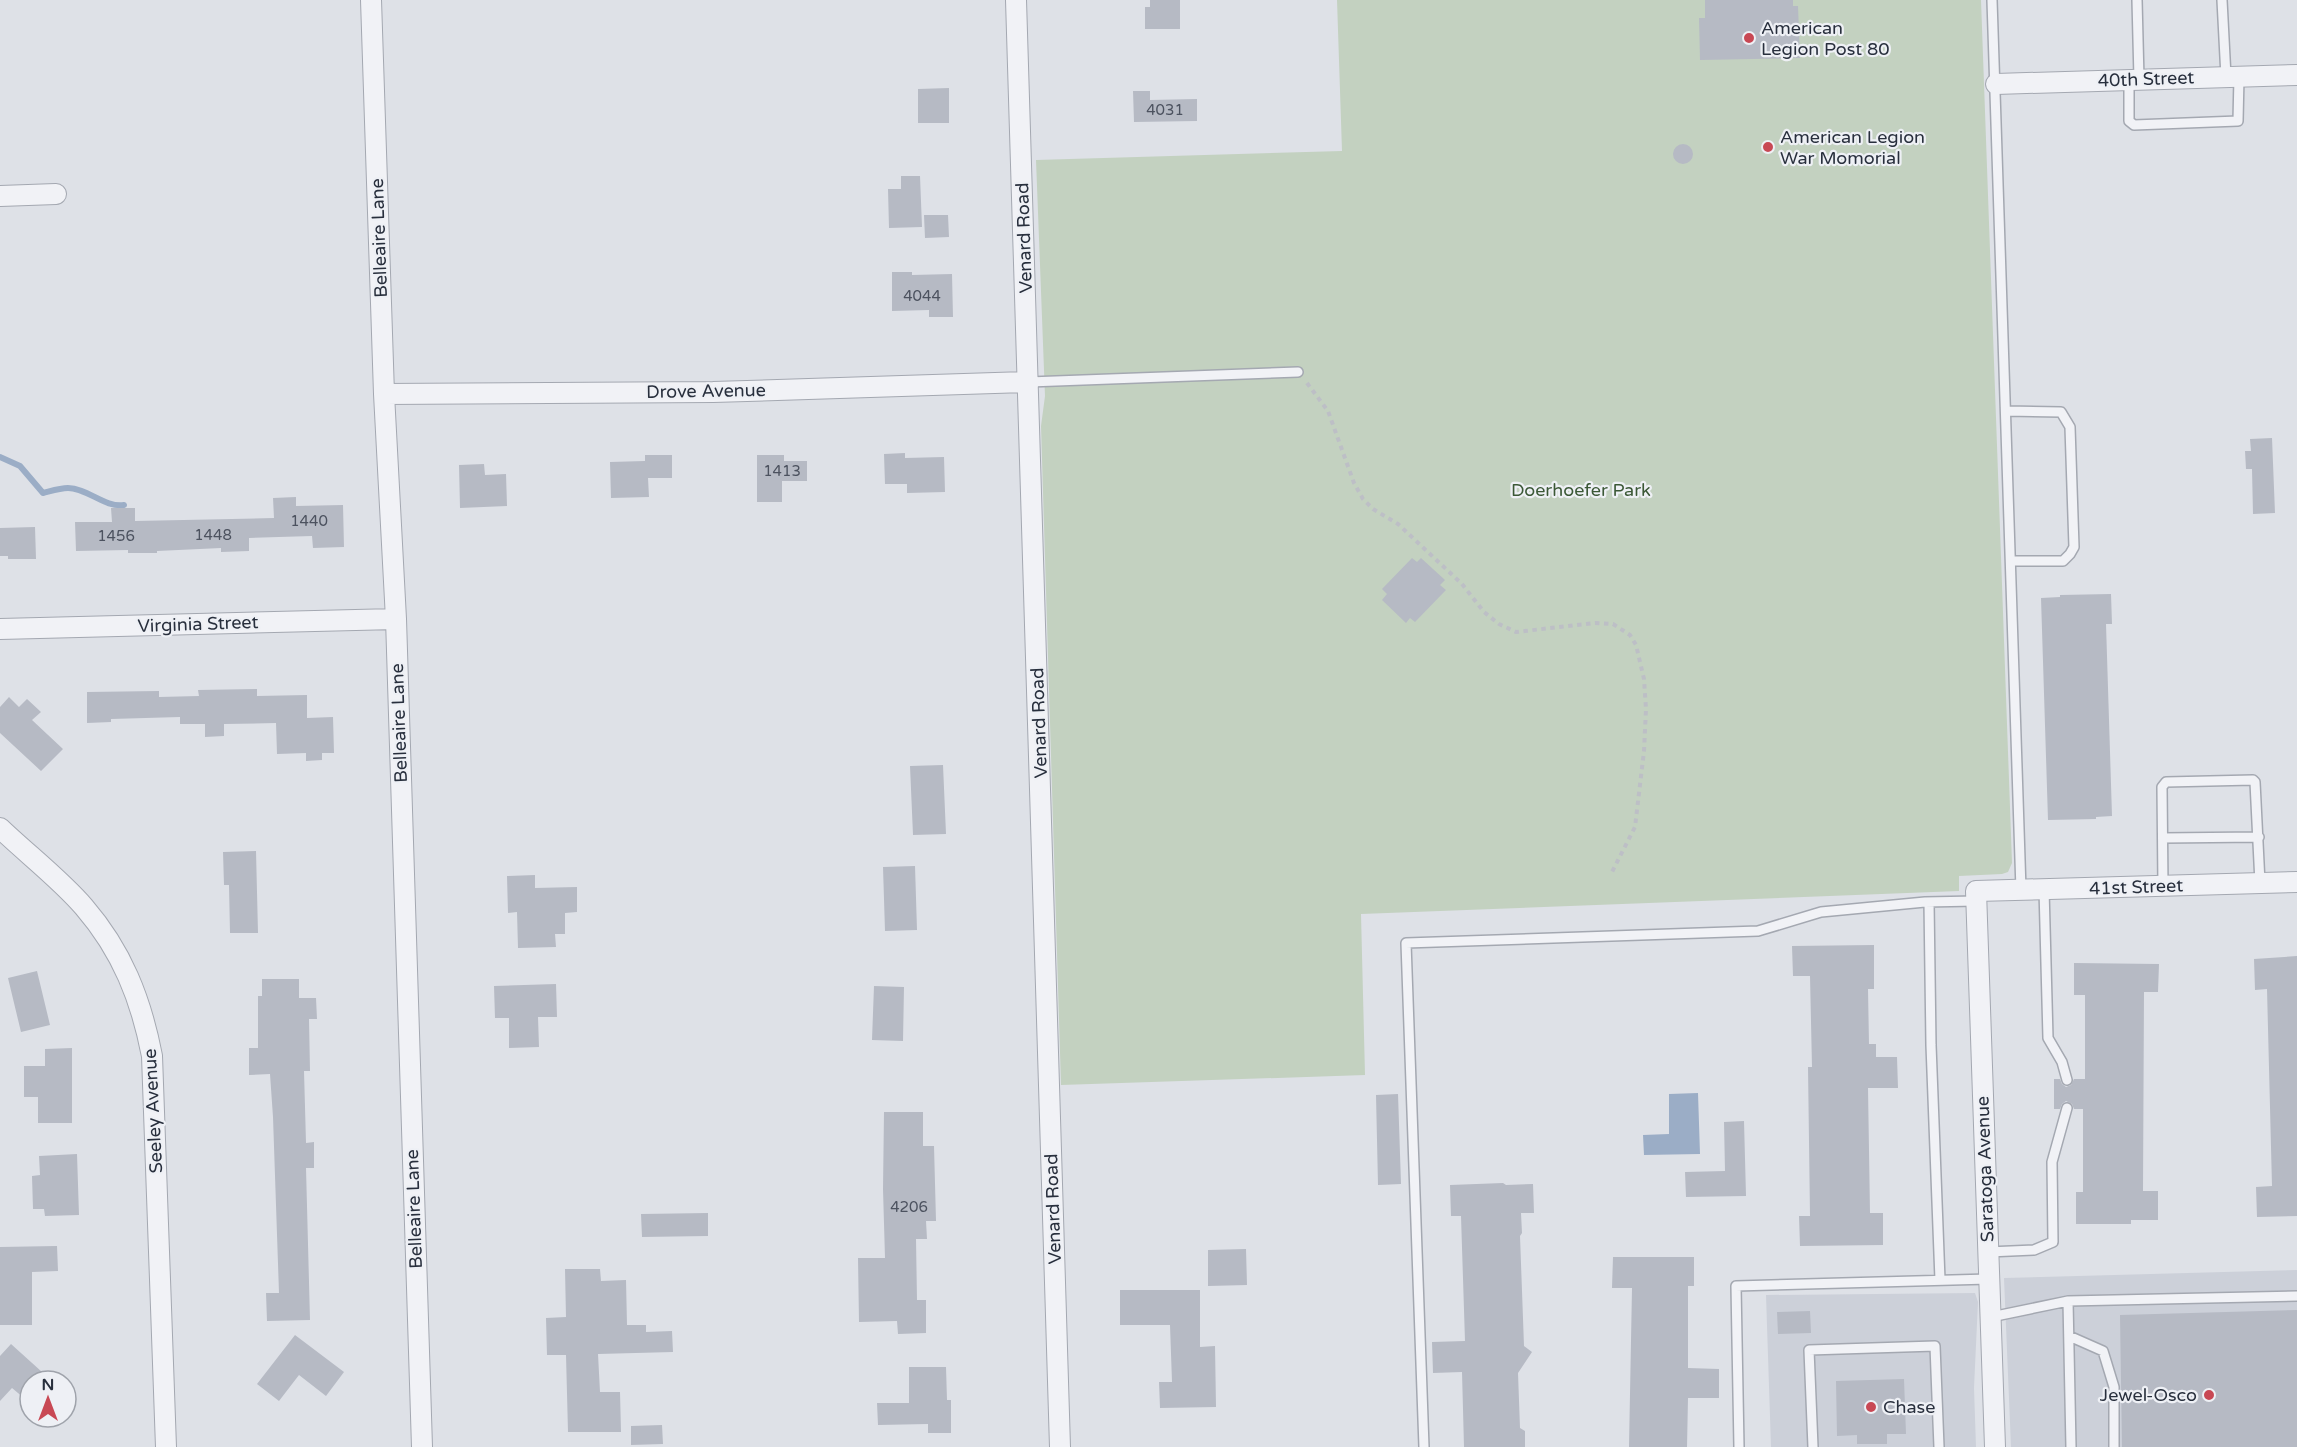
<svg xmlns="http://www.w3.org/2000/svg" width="2297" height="1447" viewBox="0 0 2297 1447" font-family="'Varela Round',sans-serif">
  <rect width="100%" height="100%" fill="#dee1e7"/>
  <path fill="#ccd0d9" d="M2297,1270v177h-286l-7,-169z
    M1975,1293l3,9 -4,86 2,59h-205l-5,-152z"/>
  <path fill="#c3d1c0" d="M1337,0h644l31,863 -4,9 -6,2 -43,2v15l-598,23 4,161 -304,10 -20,-659 4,-30 -9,-236 306,-9z"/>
  <path fill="#9badc6" d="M1698,1093l2,61 -56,1 -1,-20 26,-1v-40z"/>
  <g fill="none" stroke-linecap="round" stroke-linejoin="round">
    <path stroke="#9badc6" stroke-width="6" d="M0,457l20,9 23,27c8,-2 17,-5 25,-5 19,0 37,20 56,17"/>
  </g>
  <path fill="#b6bac4" d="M1150,0h30v29h-35v-22h5z
    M1705,0h88v6h5l2,52 -100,2 -1,-42h6z
    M949,88v35h-31v-34z
    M1133,91h17v9l47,-1v22l-63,1z
    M1673 154a10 10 0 1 1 20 0a10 10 0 1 1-20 0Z
    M901,176h19l2,51 -33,1 -1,-39h13z
    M924,215h24l1,22 -24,1z
    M892,272h20v3l40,-1 1,43h-24v-7l-37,1z
    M2272,438l3,75 -22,1 -1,-45h-6l-1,-18h6l-1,-12z
    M905,453v5l39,-1 1,35 -38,1v-9h-22l-1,-30z
    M645,455h27v23h-24l1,19 -38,1 -1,-36 35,-1z
    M757,455h27v6h23v20h-25v21h-25z
    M484,464l1,11 21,-1 1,32 -47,2 -1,-43z
    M296,497v9l47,-1 1,42 -31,1 -1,-12 -63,2v13l-28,1v-4l-64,3v2h-29v-3l-52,1 -1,-29h37l-1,-14h24v13l139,-3 -1,-20z
    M35,527l1,32h-28v-3h-8v-28z
    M1412,558l5,4 4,-4 24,22 -5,5 6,5 -31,32 -5,-4 -4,5 -24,-23 5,-6 -5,-5z
    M2111,594l1,30h-6l6,192 -16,1v2l-48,1 -7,-222 19,-1v-2z
    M257,689v7l50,-1v23l26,-1 1,36h-12v7l-16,1v-8l-29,1 -1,-31 -52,1v12l-19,1v-13h-25v-7l-69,2v3l-24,1v-31l72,-1v6l40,-1 -1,-6z
    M9,697l10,10 8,-8 14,13 -9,8 31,29 -22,22 -41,-38v-26z
    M943,765l3,69 -33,1 -3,-69z
    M256,851l2,82h-28l-1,-48h-5l-1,-33z
    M915,866l2,64 -32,1 -2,-64z
    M535,875v13l42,-1v25l-12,1v21h-10l1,13 -38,1 -1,-36 -9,1 -1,-37z
    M1874,945v44h-6l1,55h7v13h21l1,31h-30l2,125h13v32l-83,1 -1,-30h11l-2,-149h4l-2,-91h-17l-1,-30z
    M2297,956v260l-40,1 -1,-30 16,-1 -5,-197 -12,1 -1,-31z
    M2074,963l85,1 -1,28h-14l-1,199h15v29h-27v4h-55v-32h7v-83h-9l-2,-5 -6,-3 -4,3 -2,5h-6v-30h6l2,5 4,3 5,-2 3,-6h11v-84h-11z
    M37,971l13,54 -29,7 -13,-54z
    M262,979h37v19h17l1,21h-8l1,52h-6l2,72 8,-1v26h-8l4,152 -43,1 -1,-28h13l-6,-176 -3,-43 -21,1v-27h9v-52h4z
    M556,984l1,33h-19l1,30 -30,1v-30h-14l-1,-32z
    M874,986l30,1 -1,54 -31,-1z
    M72,1048v75h-34v-26h-14v-31h21v-17z
    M1398,1094l3,90 -23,1 -2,-90z
    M884,1112h39v34h11l2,75h-10l1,18h-11l1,61h9v33l-28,1 -1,-13 -38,1 -1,-64h27l-2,-69z
    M1744,1121l2,75 -60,1 -1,-25 40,-1 -1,-49z
    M77,1154l2,61 -34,1 -1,-7h-11l-1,-33 8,-1 -1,-19z
    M1503,1183l3,2 27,-1 1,29h-13l1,20 -2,3 4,110 8,6 -14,21 2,55 5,3v16h-61l-2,-75 -29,1 -1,-31 33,-1 -4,-125h-10l-1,-31z
    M708,1213v23l-66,1 -1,-23z
    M57,1246l1,25 -26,1v53h-32v-78z
    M1246,1249l1,36 -39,1v-36z
    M1613,1257h81v29h-6v82l31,1v29h-31l-1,49h-58l3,-159h-20z
    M565,1269h35l1,12 25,-1 1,45h19v7l26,-1 1,21 -75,2 2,38h20l1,40h-53l-2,-77h-19l-1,-37 20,-1z
    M1120,1290h80v57l15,-1 1,61 -56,1 -1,-26h13l-2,-57h-50z
    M2297,1310v137h-175l-2,-132z
    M1810,1311l1,22 -33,1 -1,-22z
    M295,1335l49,37 -18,24 -27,-21 -20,26 -22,-17z
    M11,1344l41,37h-22v22l-18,-15 -12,13v-45z
    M909,1367h37l1,33h4v33h-23v-9l-50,1 -1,-22h32z
    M1904,1379l2,55h-19v10h-30v-9l-20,1 -1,-55z
    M662,1425l1,19 -32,1v-19z"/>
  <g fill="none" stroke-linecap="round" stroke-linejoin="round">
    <g stroke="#a4a8b1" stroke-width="12">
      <path id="service" d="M1992,0l29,890
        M2137,0l2,79
        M2222,0l4,77
        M2129,80v41l5,4 104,-4 1,-44
        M1029,382l269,-10
        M2006,411l55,1 9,15 4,120 -4,7 -7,7h-52
        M2163,838l96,-1
        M2163,886l-1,-99 4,-5 87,-2 2,2 5,101
        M2044,889l4,149 14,24 5,18
        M1929,902l2,143 9,235
        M1988,1252l46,-2 19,-8 -1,-80 15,-54
        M2068,1301l3,146
        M1991,1317l77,-16 229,-5
        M2069,1336l34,15 11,36v60
        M1424,1447l-18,-504 352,-12 63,-19 104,-10 51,-1
        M1739,1447l-3,-161 253,-7
        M1813,1447l-4,-97 126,-4 4,101"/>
    </g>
    <g stroke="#a4a8b1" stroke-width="22">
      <path id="minor" d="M371,0l13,394 12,225 26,828
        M1016,0l44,1447
        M1996,84l301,-9
        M0,196l56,-2
        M384,394l329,-2 316,-10
        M0,629l396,-10
        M0,828c26,25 61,52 84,79 38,44 57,92 68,149l14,391
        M1995,1447l-19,-556 321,-9"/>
    </g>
    <path stroke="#bdbfc6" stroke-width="4" stroke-dasharray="4.5 4.5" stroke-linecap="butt" d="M1307,383l21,28 26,72 9,16 10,10 25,15 64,60 22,28 15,12 17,8 79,-9 18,1 17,11 6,10 8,34 2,30 -2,42 -9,76 -23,45"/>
    <use href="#service" stroke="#f1f2f6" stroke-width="9"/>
    <use href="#minor" stroke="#f1f2f6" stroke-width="20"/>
  </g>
  <g fill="#c84854" stroke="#eef0f5" stroke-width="2">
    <circle cx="1749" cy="38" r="6"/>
    <circle cx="1768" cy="147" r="6"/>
    <circle cx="2209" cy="1395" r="6"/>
    <circle cx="1871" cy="1407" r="6"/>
  </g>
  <g text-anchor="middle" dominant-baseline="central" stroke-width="4.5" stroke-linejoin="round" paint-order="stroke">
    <g font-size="15" fill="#4c525f">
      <text x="1165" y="110">4031</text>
      <text x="922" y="296">4044</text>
      <text x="782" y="471">1413</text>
      <text x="309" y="521">1440</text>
      <text x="213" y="535">1448</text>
      <text x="116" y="536">1456</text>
      <text x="909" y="1207">4206</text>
    </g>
    <g font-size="18" fill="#282f3d" stroke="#eef0f5" text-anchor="start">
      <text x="1761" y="28">American<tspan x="1761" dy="21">Legion Post 80</tspan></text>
      <text x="1780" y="137">American Legion<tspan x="1780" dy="21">War Momorial</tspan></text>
      <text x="2197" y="1395" text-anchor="end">Jewel-Osco</text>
      <text x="1883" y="1407">Chase</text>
    </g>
    <g font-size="18" fill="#282f3d" stroke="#eef0f5">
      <text transform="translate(2146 79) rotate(-2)">40th Street</text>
      <text transform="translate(379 238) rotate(-92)">Belleaire Lane</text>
      <text transform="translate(1024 238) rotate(-92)">Venard Road</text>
      <text transform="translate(706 391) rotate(-1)">Drove Avenue</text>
      <text transform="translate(198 624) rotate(-2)">Virginia Street</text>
      <text transform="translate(399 723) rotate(-92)">Belleaire Lane</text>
      <text transform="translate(1039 723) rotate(-92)">Venard Road</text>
      <text transform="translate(2136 887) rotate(-2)">41st Street</text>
      <text transform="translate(153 1111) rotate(-93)">Seeley Avenue</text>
      <text transform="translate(1985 1169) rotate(-92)">Saratoga Avenue</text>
      <text transform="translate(414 1209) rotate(-92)">Belleaire Lane</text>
      <text transform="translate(1053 1209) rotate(-92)">Venard Road</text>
    </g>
    <g font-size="18" fill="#3b5836" stroke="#eef0f5">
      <text x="1581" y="490">Doerhoefer Park</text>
    </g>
  </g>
  <g transform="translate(48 1399)"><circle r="28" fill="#eef0f5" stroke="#9fa3ab" stroke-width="1.5"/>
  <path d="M0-4.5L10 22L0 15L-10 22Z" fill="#c84854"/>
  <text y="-9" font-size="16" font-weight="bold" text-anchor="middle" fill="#282f3d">N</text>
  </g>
</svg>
